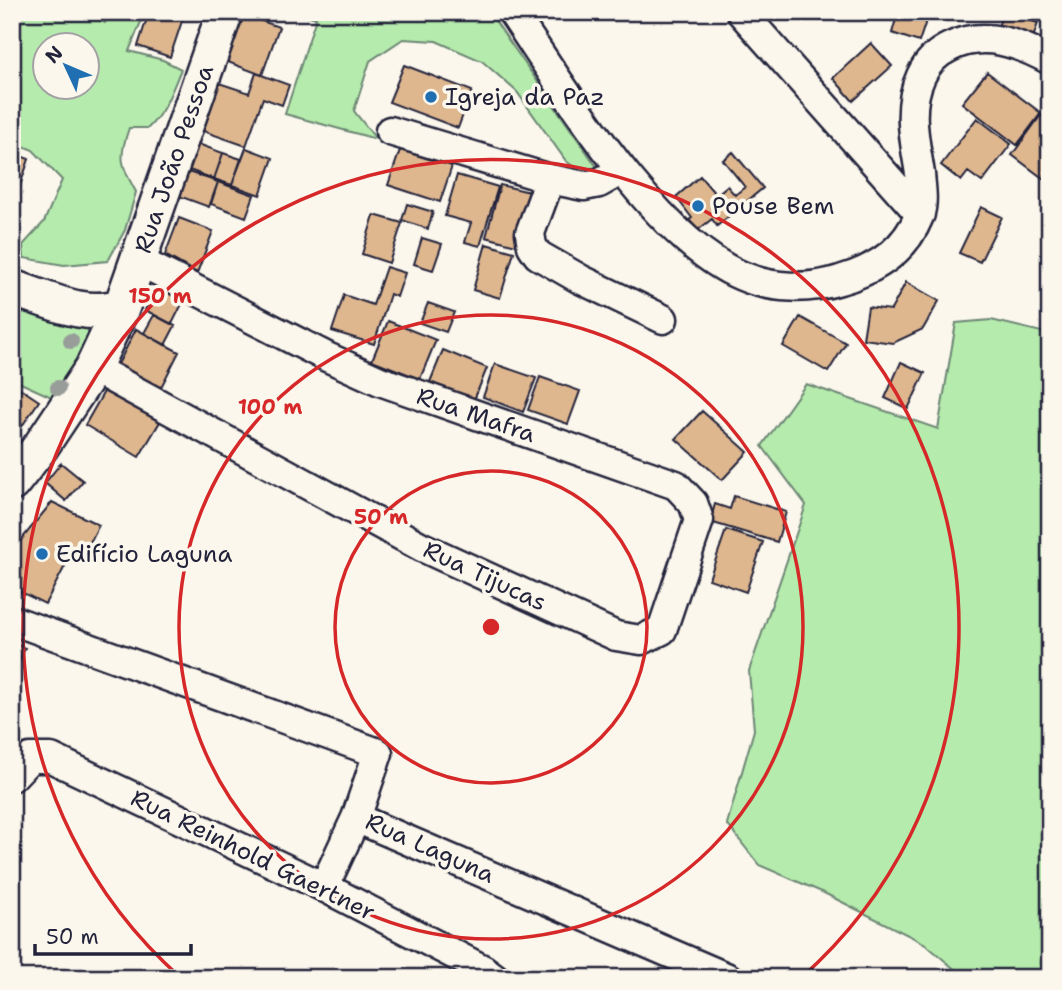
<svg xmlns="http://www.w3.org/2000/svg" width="1062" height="990" viewBox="0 0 1062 990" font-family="'Shantell Sans',sans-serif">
  <rect width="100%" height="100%" fill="#fbf7ec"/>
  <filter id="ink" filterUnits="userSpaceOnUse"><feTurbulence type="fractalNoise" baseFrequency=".0143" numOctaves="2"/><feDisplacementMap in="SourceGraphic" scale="14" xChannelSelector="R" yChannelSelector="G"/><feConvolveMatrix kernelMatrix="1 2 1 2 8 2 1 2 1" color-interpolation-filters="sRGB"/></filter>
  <g filter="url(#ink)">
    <path fill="#b5ebac" stroke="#6c8674" stroke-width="2" fill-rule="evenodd" d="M12,12h71l22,11 5,-11h35l-16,39 34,9 18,9c-9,21 -16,43 -33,59h-19c-11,31 -8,36 7,64l-11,38 -17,31 -44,4 -40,-7 -1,-13 21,-23 18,-42 -29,-30 -21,-9zM46,46h42v42h-42z
      M297,12h192l108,155 -16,5 -15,-11 -49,-69 -35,-31 -46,-20 -33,-2 -33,22 -16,50 22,28 -91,-25 31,-96z
      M18,302l67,23 7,11 -34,64 -46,-21v-60z
      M991,320l59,14v644h-85l-41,-35 -100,-50 -65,-28 -32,-41 27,-94 -5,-59 57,-166 -44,-59 44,-62 132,45 18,-106z"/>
    <path fill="#deb78f" stroke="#22223b" stroke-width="2" d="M149,12h36l-15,45 -32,-11z
      M898,12h22l8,3 -9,27 -27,-9z
      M1003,12h22l-2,6 15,5 -5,15 -35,-11z
      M242,14l37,13 -17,48 -37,-14z
      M871,43l21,23 -39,35 -20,-23z
      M404,65l68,26 -14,37 -69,-26z
      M987,72l54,41 -24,32 -55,-42z
      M256,73l33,12 -7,20 -19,-7 -17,48 -43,-15 16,-48 30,10z
      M1041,115l9,7 -2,60 -36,-27z
      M977,118l34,26 -29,38 -14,-10 -7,9 -20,-16z
      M198,144l25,9 -9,26 -25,-9z
      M246,148l27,10 -13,37 -28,-10z
      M400,150l52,16 -12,36 -52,-17z
      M733,152l30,36 -46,38 -5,-7 -14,11 -9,-10 3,-2 -16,-21 24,-21 16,19 11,-9 8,9 10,-8 -22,-27z
      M12,153l17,6 -17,50z
      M223,153l18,6 -9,26 -18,-6z
      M188,172l30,10 -9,25 -30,-11z
      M457,175l41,12 -18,59 -15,-4 6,-19 -26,-7z
      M218,182l36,13 -8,22 -35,-13z
      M500,185l34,8 -14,53 -34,-9z
      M407,204l26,8 -5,17 -26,-9z
      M981,207l21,10 -22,45 -21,-9z
      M374,215l28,8 -13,40 -27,-9z
      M179,218l34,13 -16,42 -32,-18z
      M422,238l20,6 -9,26 -19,-6z
      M486,244l28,8 -14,46 -27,-8z
      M386,267l19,6 -8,24 -7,-3 -16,50 -42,-13 12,-36 29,10z
      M906,282l33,19 -16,28 -30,14 -30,-4 5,-32 23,3z
      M157,286l27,14 -12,24 -27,-14z
      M428,303l26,9 -8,20 -26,-9z
      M154,315l21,11 -10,19 -21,-12z
      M800,317l46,26 -18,29 -45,-26z
      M388,321l48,19 -16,39 -48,-19z
      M136,329l43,23 -20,39 -43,-23z
      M443,350l44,18 -13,32 -44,-18z
      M901,362l24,11 -17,36 -23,-11z
      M495,364l41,14 -13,34 -40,-15z
      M540,377l40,14 -12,33 -40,-14z
      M12,383l27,18 -21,31 -6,-3z
      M106,388l55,32 -22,37 -54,-32z
      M702,411l46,41 -26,28 -46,-41z
      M61,463l22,18 -17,20 -21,-18z
      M734,496l52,16 -9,30 -67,-20 5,-18 15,5z
      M52,502l47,23 -16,31 -10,-5 -28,53 -32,-16 -1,1v-38z
      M726,530l37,12 -17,50 -37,-13z
      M12,643l13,5 -13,29z"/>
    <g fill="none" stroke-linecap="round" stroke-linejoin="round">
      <g stroke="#22223b" stroke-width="33">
        <path id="minor" d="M512,12c53,78 143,228 230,264 30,13 67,14 98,4 35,-10 65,-29 79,-64 5,-13 2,-29 1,-42 -5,-33 -14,-66 1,-98 6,-13 16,-23 29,-29 34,-17 68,-4 100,13
          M741,12l179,202
          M390,131l160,48 34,7 15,-3 23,-13
          M550,179l-20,54 2,13 6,9 42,24 83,40
          M93,368l329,179 194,89 25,4 21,-10 37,-110 -6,-17 -17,-18 -296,-104 -53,-24 -188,-96
          M12,620l366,133 -22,65 -32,69
          M12,777l18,-19h21l273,129 160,83 11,8
          M356,818l372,160"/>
      </g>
      <g stroke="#22223b" stroke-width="40">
        <path id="major" d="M12,288c36,11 73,32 110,18
          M12,483l29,-37 52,-78 29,-62 103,-294"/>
      </g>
      <use href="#minor" stroke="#fbf7ec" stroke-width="28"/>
      <use href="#major" stroke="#fbf7ec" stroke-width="35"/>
    </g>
    <g fill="#989d9a">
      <circle cx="71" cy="341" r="8"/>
      <circle cx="58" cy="388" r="8"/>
    </g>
  </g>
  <g fill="none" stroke="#d62828" stroke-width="3.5">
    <circle cx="491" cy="627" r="156"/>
    <circle cx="491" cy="627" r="312"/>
    <path d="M181 978A468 468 0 1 1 801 978"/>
  </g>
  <g fill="#1f6fb2" stroke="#fbf7ec" stroke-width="2.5">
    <circle cx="431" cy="97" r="7"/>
    <circle cx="698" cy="206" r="7"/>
    <circle cx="42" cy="554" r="7"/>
  </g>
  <g text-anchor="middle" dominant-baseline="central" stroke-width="7" stroke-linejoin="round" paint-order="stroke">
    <g font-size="24" fill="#22223b" stroke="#fbf7ec" text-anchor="start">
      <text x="445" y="97">Igreja da Paz</text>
      <text x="712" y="206">Pouse Bem</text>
      <text x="56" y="554">Edifício Laguna</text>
    </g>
    <g font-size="24" fill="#22223b" stroke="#fbf7ec">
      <text transform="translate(174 159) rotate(-71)">Rua João Pessoa</text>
      <text transform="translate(476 415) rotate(19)">Rua Mafra</text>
      <text transform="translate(485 576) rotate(25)">Rua Tijucas</text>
      <text transform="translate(430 848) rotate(24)">Rua Laguna</text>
      <text transform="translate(253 855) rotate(26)">Rua Reinhold Gaertner</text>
    </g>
  </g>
  <circle cx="491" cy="627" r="10" fill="#d62828" stroke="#fbf7ec" stroke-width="3.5"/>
  <g font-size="21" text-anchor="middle" font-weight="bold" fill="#d62828" stroke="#fbf7ec" stroke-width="7" stroke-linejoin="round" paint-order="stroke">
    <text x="160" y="303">150 m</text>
    <text x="270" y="414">100 m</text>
    <text x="381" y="524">50 m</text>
  </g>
  <rect width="1062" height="990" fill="none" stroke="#fbf7ec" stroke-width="42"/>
  <rect x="21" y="21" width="1020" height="948" fill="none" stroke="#22223b" stroke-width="2.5" filter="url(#ink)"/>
  <g transform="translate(66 66) rotate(314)"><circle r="33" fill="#fbf7ec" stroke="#a4a2a5" stroke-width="2"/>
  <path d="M0-5L12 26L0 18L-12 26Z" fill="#1f6fb2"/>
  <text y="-10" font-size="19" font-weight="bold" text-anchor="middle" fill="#22223b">N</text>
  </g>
  <path d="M35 944v10h156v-10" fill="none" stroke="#22223b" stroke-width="3.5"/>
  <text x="46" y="944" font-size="21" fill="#22223b" stroke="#fbf7ec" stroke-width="5" paint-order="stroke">50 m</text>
</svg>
